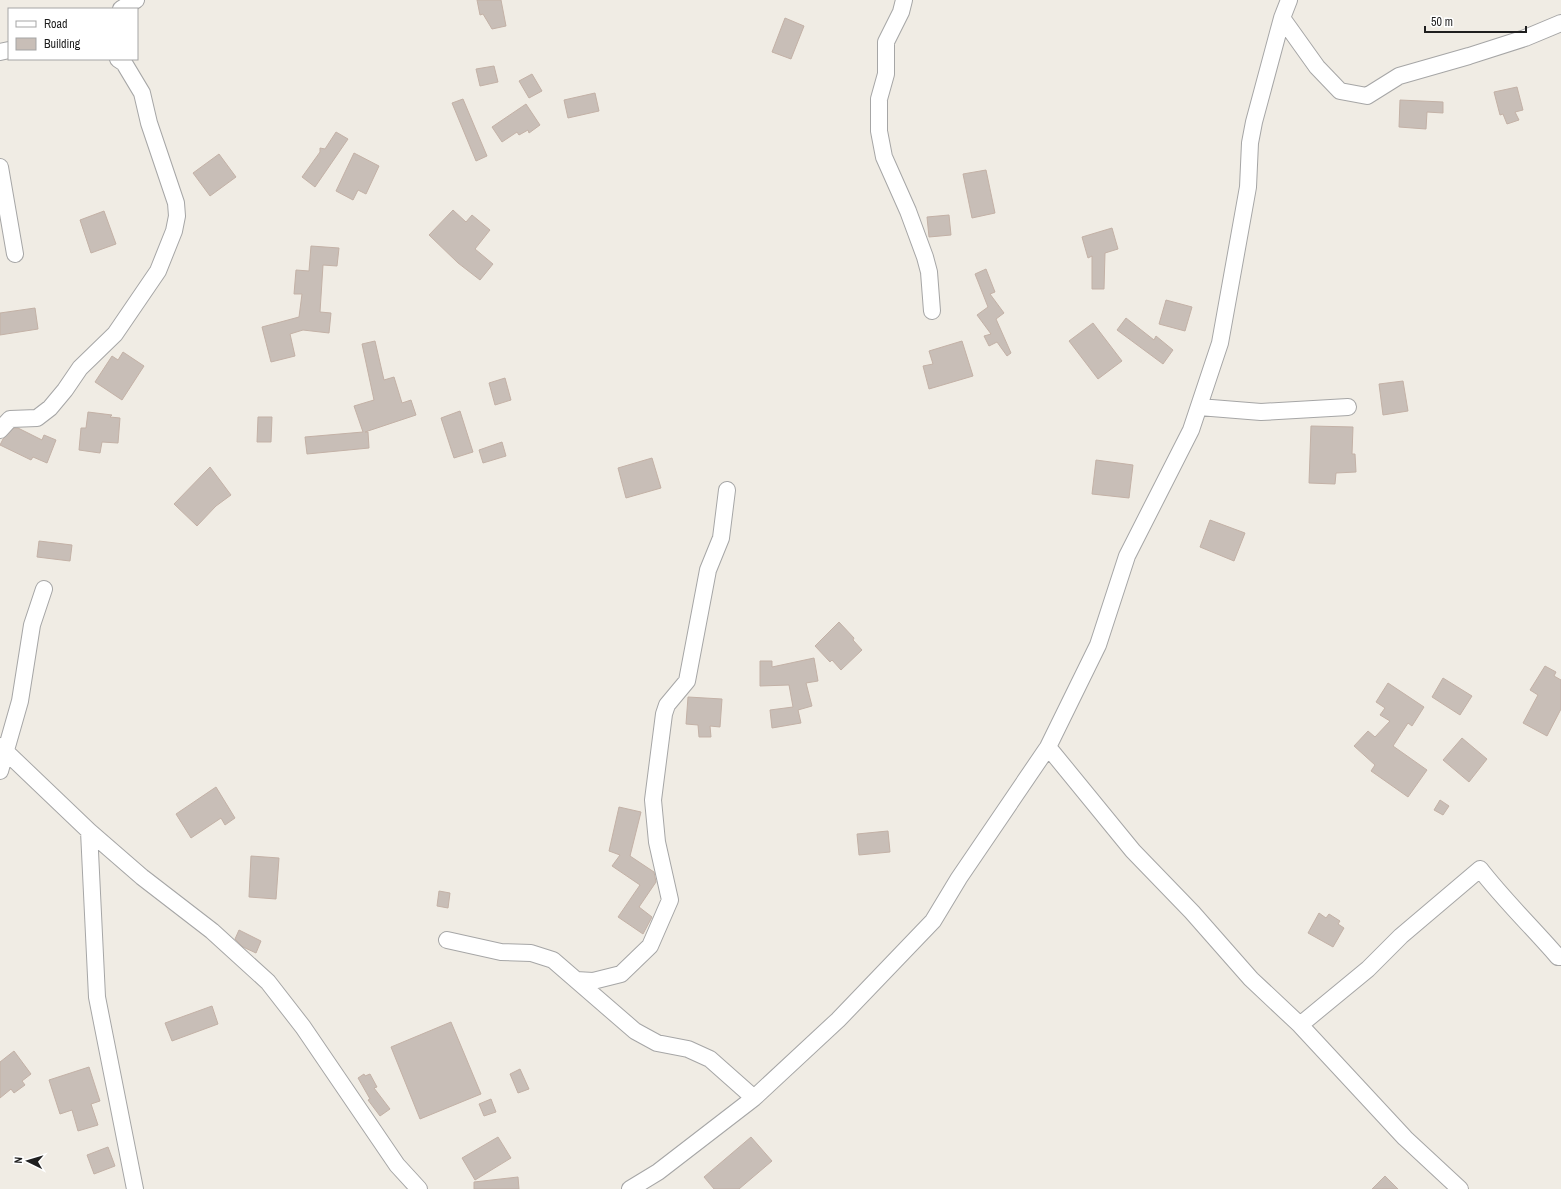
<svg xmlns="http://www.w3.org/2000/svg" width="1561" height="1189" viewBox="0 0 1561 1189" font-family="'Archivo Narrow',sans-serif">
  <rect width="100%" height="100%" fill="#f0ece4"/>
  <path fill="#c8beb7" stroke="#c3b1a6" d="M477,0h24l5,26 -14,3 -9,-15 -3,1z
    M785,18l19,8 -13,33 -19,-7z
    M494,66l4,16 -18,4 -4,-17z
    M532,74l10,17 -13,7 -10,-17z
    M1517,87l6,23 -8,2 4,8 -12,4 -4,-10 -3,1 -6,-23z
    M595,93l4,18 -31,7 -4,-18z
    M463,99l24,57 -11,5 -24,-58z
    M1400,100l43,2v11l-16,-1 -1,17 -27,-2z
    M526,104l14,21 -11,8 -1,-3 -9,5 -2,-3 -15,10 -10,-15z
    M336,132l12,7 -33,48 -13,-10 18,-25v-4l5,1z
    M354,153l25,13 -13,28 -8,-4 -5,10 -17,-9z
    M219,154l17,23 -26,19 -17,-23z
    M986,170l9,43 -23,5 -9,-44z
    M453,210l13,12 6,-7 18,15 -15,19 18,15 -13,16 -22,-17 -29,-28z
    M104,211l12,33 -25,9 -11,-33z
    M949,215l2,20 -22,2 -2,-20z
    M1112,228l6,21 -13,4 -1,36h-12v-33l-4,2 -6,-21z
    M311,246l28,2 -2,18 -14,-1 -3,47 11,1 -2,20 -26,-3 -13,4 5,22 -24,6 -9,-35 37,-10 3,-23h-8l2,-24 13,1z
    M986,269l9,23 -5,2 14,19 -8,6 15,34 -4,3 -10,-14 -8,4 -5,-10 7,-2 -14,-19 11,-8 -13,-33z
    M1166,300l26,7 -7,24 -26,-7z
    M35,308l3,21 -38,6v-22z
    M1126,318l28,22 2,-4 17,14 -10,14 -46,-34z
    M1093,323l29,38 -24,18 -29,-38z
    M375,341l9,39 10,-3 8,26 9,-3 5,15 -51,17h3l1,16 -62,6 -2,-17 58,-5 -9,-26 20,-6 -12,-56z
    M962,341l11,35 -44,13 -6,-23 10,-2 -4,-13z
    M123,352l21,14 -22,34 -27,-18 17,-26 6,4z
    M505,378l6,22 -16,5 -6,-22z
    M1403,381l5,30 -25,4 -4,-31z
    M460,411l13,41 -19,6 -13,-40z
    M88,412l24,3 -2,2 10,1 -2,25 -16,-1 -2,11 -21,-3 2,-22h5z
    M258,417h14l-1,25h-14z
    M1311,426l42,1 -1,27h3l1,18 -20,1 -1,11 -26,-1z
    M14,428h4l24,12 2,-5 12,5 -9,23 -14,-6 -2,3 -31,-15 3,-6z
    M502,442l4,14 -23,7 -4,-13z
    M652,458l9,30 -35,10 -8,-30z
    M1096,460l37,5 -4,33 -37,-4z
    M210,467l21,28 -15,11 -19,20 -23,-22z
    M1210,520l35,13 -11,28 -34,-14z
    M39,541l33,4 -2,16 -33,-4z
    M839,622l15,16 -1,2 9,10 -21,20 -9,-10 -2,2 -15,-16z
    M814,658l4,23 -12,2 6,23 -14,4 3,13 -29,5 -2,-18 23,-3 -4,-22 -29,1v-25h12v6z
    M1545,666l11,6 -2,4 7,4v29l-14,27 -24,-13 15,-28 -8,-5z
    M1443,678l29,18 -12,19 -28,-18z
    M1388,683l36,24 -12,19 -4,-3 -15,23 34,24 -19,27 -37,-26 4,-6 -21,-19 14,-15 7,6 15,-16 -10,-6 5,-7 -9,-6z
    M688,697l34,2 -2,28 -10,-1 1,11h-12l-1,-12 -12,-1z
    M1462,738l25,21 -18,23 -26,-22z
    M216,787l19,31 -10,7 -4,-7 -30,20 -15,-24z
    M1440,800l9,6 -6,9 -9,-5z
    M619,807l22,5 -11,44 24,16 2,10 -17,25 13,10 -9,17 -25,-17 22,-32 -28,-19 8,-11 -11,-4z
    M888,831l2,21 -31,3 -2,-21z
    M251,856l28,2 -3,41 -27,-2z
    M439,891l11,2 -2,15 -11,-2z
    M1319,913l7,5 3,-4 11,7 -2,3 6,4 -11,19 -25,-14z
    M239,930l22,11 -5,12 -13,-6 -8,-8z
    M212,1006l6,18 -46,17 -7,-18z
    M451,1022l30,72 -61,25 -29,-72z
    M14,1051l17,23 -9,7 3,4 -11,8 -3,-4 -11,9v-36z
    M89,1067l11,34 -9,3 7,21 -20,6 -6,-21 -12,4 -11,-34z
    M520,1069l9,20 -11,4 -8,-19z
    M364,1074l1,2 5,-2 7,13 -3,1 16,21 -10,7 -12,-16 2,-1 -12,-21z
    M491,1099l5,13 -12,4 -5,-12z
    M498,1137l13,21 -36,22 -13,-22z
    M751,1137l21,24 -33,28h-25l-10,-12z
    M108,1147l7,19 -21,8 -7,-19z
    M1385,1176l13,13h-26z
    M518,1177l1,12h-45v-7z"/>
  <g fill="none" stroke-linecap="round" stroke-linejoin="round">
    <g stroke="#a6a6a6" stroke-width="18">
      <path id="minor" d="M904,0l-3,12 -15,30v32l-7,25v32l5,26 24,54 17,46 4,15 3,39
        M121,9l15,-9
        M1282,18l35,49 23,24 27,5 32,-20 70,-20 56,-18 36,-15
        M0,52l9,-2
        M0,167l15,87
        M1199,407l62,5 87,-5
        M0,430l10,-11 27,-1 13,-10 15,-18 15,-22 35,-34 43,-63 16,-40 3,-15 -1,-13 -27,-80 -7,-30 -18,-30 -6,-4
        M0,746l89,85 53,46 70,54 56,51 35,45 94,138 22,24
        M1048,747l85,104 59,61 59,67 49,46 105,113 55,51
        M0,771l20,-70 12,-76 12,-36
        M89,831l8,166 38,192
        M447,940l54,12 30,1 22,7 82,71 22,12 31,6 22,10 44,39
        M576,980l17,1 28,-7 29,-28 20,-46 -13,-58 -4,-42 11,-86 3,-9 20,-24 21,-111 13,-32 6,-48
        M1300,1025l68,-56 33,-33 79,-67c24,31 52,58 78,88h3
        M630,1189l28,-17 96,-74 84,-78 95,-99 26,-43 89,-131 50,-102 29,-89 64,-126 29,-87 28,-156 2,-44 4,-21 28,-104 7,-18"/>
    </g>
    <use href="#minor" stroke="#fff" stroke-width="16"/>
  </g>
  <rect x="8" y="8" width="130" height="52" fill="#ffffff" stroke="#a5a5a5"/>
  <rect x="16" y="21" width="20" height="6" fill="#ffffff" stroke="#a5a5a5"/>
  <text x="44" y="28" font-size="12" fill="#1f1f1f">Road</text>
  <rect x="16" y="38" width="20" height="12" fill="#c8beb7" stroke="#a5a5a5"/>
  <text x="44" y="48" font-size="12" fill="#1f1f1f">Building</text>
  <g transform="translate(28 1161) rotate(275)" stroke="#ffffff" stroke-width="3" paint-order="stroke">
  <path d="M0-3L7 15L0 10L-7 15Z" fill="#1f1f1f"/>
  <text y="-6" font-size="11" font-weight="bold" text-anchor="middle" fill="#1f1f1f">N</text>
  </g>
  <path d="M1425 26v6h101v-6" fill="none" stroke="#1f1f1f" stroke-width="2"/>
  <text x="1431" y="26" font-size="12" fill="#1f1f1f" stroke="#ffffff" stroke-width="3" paint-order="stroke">50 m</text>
</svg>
